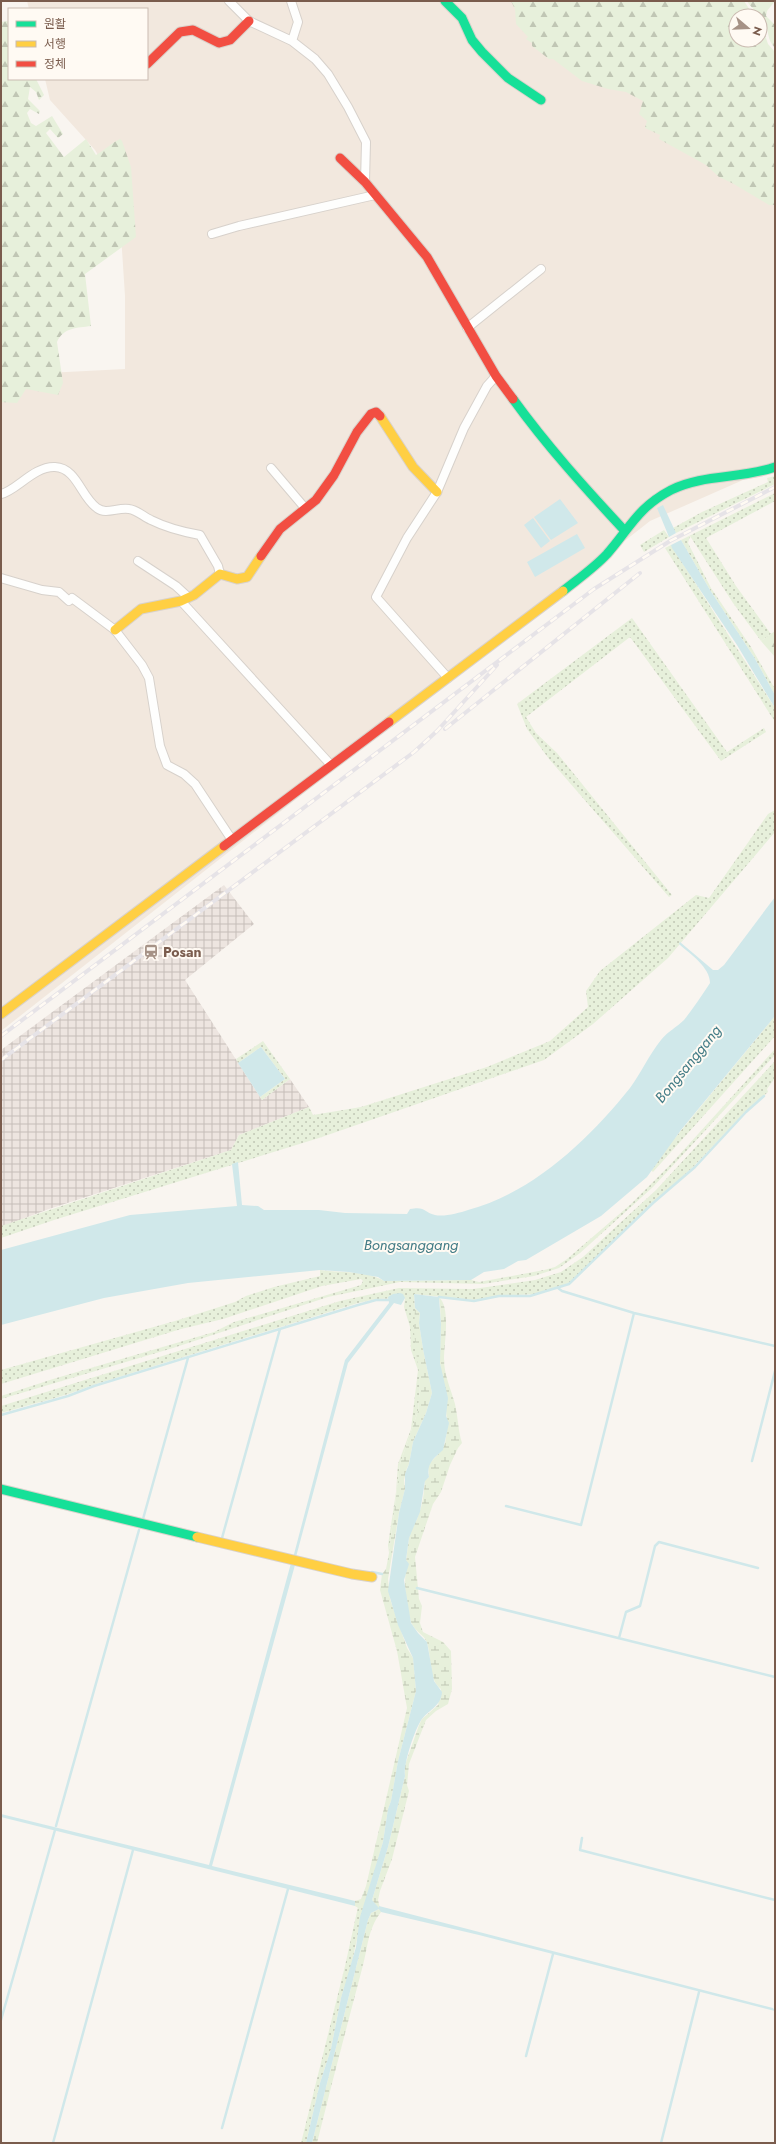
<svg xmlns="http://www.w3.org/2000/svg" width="776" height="2144" viewBox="0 0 776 2144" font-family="Jost,'Noto Sans KR',sans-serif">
  <defs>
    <pattern id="industrial-grid" width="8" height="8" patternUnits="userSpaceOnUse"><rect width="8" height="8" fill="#ede5e0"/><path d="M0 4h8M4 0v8" fill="none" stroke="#c5bdb8"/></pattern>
    <pattern id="grass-dots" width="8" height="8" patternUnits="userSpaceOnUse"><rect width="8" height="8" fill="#e7f0db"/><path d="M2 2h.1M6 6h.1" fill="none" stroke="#c0c6b4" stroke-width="1.8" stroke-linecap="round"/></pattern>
    <pattern id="forest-firs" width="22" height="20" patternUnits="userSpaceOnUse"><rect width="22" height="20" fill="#e7f0db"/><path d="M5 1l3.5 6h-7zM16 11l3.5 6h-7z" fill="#c0c6b4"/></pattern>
    <pattern id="wetland-marsh" width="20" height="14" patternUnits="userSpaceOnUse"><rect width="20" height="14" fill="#e7f0db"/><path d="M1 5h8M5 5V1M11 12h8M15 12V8" fill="none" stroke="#c0c6b4"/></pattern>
  </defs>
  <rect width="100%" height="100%" fill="#f9f5f0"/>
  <path fill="#f2e8de" d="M27,1h497l251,122v343l-125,55 -649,510v-653l46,-5 78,-4v-73l-7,-107 -23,-39 -45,-50 -5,-21h102v-70h-118z"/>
  <path fill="url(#industrial-grid)" d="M224,885l30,39 -69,56 77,120 28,-21 19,28 -70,28 -8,15 -182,59 -48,18v-177z"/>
  <path fill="url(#grass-dots)" d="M775,476v8l-99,49 -3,-5 29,-16 66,-30 -1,-4z
    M775,493v8l-69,37 30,48 35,48 -10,7 -28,-38 -43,-67 -2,7 23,45 40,59 24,42v6l-21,-38 -44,-67 -29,-50z
    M664,530l5,7 -25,15 -4,-7z
    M671,545l104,163v14l-110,-174z
    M632,618l95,134 37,-24 2,4 -45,29 -91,-124 -104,80 10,16 21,20 115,142 -3,2 -120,-138 -22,-30 -10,-25z
    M775,810v22l-107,126 -75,66 -49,36 -225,78 -265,82 -53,18v-12l230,-76 8,-15 70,-28 4,8 48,-8 126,-40 63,-26 38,-34 -2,-16 14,-20 96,-76 13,3 59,-84z
    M775,1016v20l-122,136 -2,-2 10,-15z
    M263,1041l27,38 -28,21 -2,-3 25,-18 -24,-32 -23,16 -2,-4z
    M775,1049v6l-122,132 -73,66 -21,15 -25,8 -51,8 -83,-2 -72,15 -155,51 -172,51v-3l52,-17 161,-47 20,-10 127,-37 2,-4 -2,-2 -39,7 -99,33 -42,10 -180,55v-14l174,-49 60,-19 11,-6 28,-9 46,-11v-6c20,3 46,0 64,11l87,-1 8,2 65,-12 11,-3 12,-8 64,-55 39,-39z
    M775,1061v17l-8,11 1,3 -23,20 -51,54 -125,117 -32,11 -38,2 -25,4 -60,-6 6,92 -2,25 -18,53 -11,89 -1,-8 8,-53 2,-28 13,-35 7,-59 -7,-20 -1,-23 -6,-20 1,-9 -29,1 -18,4 -265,82c-30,12 -61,19 -92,28v-7l339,-105 59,-13 74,1 62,-9 26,-8 22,-15 73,-67z
    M358,1907l5,4 -13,60 -9,27 -10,51 -11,34 -14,60h-5l44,-177z"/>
  <path fill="url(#forest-firs)" d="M511,1h233l10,15h-18v24h24v-20l8,24 7,8v153h-6l-37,-22 -13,-6 -13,-12 -47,-26 1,-4 -15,-7 2,-7 -8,-7 4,-13 -17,-9 -18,-3 -26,-8 -29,-22h-4l-17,-13v-3l-6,-4 2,-2 -12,-13 -1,-15z
    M747,1h28l-8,10 -1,5 9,9v23c-8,-8 -6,-16 -10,-26 -3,-7 -13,-12 -18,-21z
    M7,21l2,2v56h27l8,16 -5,5 -3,-8 -6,-5 -2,12 12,12 -1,3 -9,-5 -3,4 4,10 5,3 16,-10 11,18 -5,4 -8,-9 -4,4 18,24 22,-18 10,16c9,-5 15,-12 24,-16l2,2 9,26 5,70 -51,37 6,52c-14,2 -27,1 -34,16l6,41 -5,12 -32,-6 -9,14 -16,-1v-380z
    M775,631v26l-14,-16z"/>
  <path fill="url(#wetland-marsh)" d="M439,1297c12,11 5,46 5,62 0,16 7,30 11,45 3,13 3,26 7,39l-4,5 -8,17 -9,27 -8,12 -18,53 4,42 3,7 -2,17 3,9 20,10 8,9 1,38 -4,15 -12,7 -10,9 -17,44 -2,21 2,6 -17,68 -12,32 -2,9 3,12c-14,18 -13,37 -19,57 -15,57 -30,113 -44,170l-1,4h-5l56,-223 3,-7 8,-4 -7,-9 16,-53 17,-71v-11l14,-40 3,-6 16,-14 3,-16c-13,-10 -9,-31 -14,-46 -2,-8 -13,-12 -16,-21 -9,-27 -6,-57 -2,-84 1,-7 7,-15 9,-22 5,-11 6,-24 7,-36l4,-3 -1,-12c5,-6 15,-14 17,-22 6,-27 -4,-54 -5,-82 0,-21 2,-43 -1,-64z
    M415,1308l5,5 -1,10 4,26 9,44 -6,20 -13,29 -4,22 -2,4 -3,12 1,9 -6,24 -11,66 2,20 17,49 6,10 3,33 -18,70 -7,40 -3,8 -5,33 -20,69 -8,-5v-5l6,-2 5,-13 41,-178 -10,-57 -17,-61 2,-16 4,-5 3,-16 11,-89 18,-53 2,-25 -6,-54z"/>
  <path fill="#d0e8ea" d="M560,499l18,24 -27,17 -17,-23z
    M663,505l13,28 -7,4 -12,-29z
    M533,518l17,23 -9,7 -17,-23z
    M577,534l8,14 -50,29 -8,-15z
    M681,540l29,50 44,67 21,38v13l-38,-63 -65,-97 -1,-3z
    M775,897v119l-94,114 -34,47 -46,39 -75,44 -8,1 -14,8 -20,3 -13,8 -87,1 -6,-4 -29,-5 -29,-2 -132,13 -84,15 -103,27v-75l129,-35 107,-9 -5,-42 6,-2 4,43 16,1 6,4h55l26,3 62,1 3,-5c16,-3 13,3 25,6 9,2 24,-2 33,-5 65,-17 121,-71 162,-122 11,-15 19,-33 31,-48 6,-8 16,-13 23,-20 9,-11 18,-25 26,-37 0,-16 -20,-29 -31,-39l1,-2 33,28h5l6,-5z
    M261,1047l24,32 -25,18 -22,-34z
    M400,1293l3,1 2,4 -4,7 -7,-2 -46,60 -52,194 -3,1 52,-198 44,-57 -1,-6 5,-3z
    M414,1294l25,3 2,27 -1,39 8,35 -2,18 3,7 -6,27c-9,8 -17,14 -14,27l-4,4 -5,31 -11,26 -3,22 3,4 -5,16 7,43 7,10 9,9 7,39 8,11c-1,14 -12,17 -20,27 -7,9 -19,46 -17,57l-17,71 -16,53 7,8v-2l394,102 2,3 -296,-76 -98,-23 -2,-3 -8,4 -3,7 -56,223h-6l14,-60 11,-34 10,-51 15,-51 4,-30 23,-75 5,-33 3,-8 7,-40 18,-70 -3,-33 -15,-33 -10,-34 11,-78 6,-24v-15l4,-10 4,-22 13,-29 6,-20 -9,-44 -4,-26 1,-10 -5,-5z
    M291,1563l4,2 -83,301 127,31 16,4v5l-354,-89v-3l208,51z"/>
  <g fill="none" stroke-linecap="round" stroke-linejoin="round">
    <path stroke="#d0e8ea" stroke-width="2.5" d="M558,1288l4,3 72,22 141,33
      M439,1297l35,4 25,-5h31l39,-12 84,-81 42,-36 51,-55 18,-16
      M1,1415l67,-19 26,-10 264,-81 18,-5h12
      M752,1461l23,-90
      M506,1506l75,19 53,-212
      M143,1519l45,-161
      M222,1538l58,-209
      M372,1572l10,2
      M417,1588l358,89
      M619,1638l7,-26 14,-6 15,-60 4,-4 99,26
      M56,1826l83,-296
      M582,1838l-2,12 195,50
      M1,2020l54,-190
      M526,2056l27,-102
      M222,2128l66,-239
      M53,2143l80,-293
      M661,2143l38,-151"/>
    <g stroke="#d7d1cb" stroke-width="10">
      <path id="street" d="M229,1l20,20 43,20 23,18 13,15 20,33 18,35 -1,40
        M291,1l7,21 -6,19
        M212,234l27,-8 136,-31
        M467,328l74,-59
        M271,468l34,40
        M1,494c15,-3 33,-28 54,-27 22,1 26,30 42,41 9,7 21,-1 32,1 8,1 15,8 22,11 16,8 32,12 49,15l18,31 2,8
        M138,561l38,25 12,11
        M1,578l41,12 17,2 10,9 3,-3 43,32 27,35 7,13 11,68 7,19 17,9 11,10 37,56
        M181,601l150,164
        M448,678l-72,-81 31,-59 30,-46 27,-64 23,-42 9,-10"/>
    </g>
    <g stroke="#d9d2cb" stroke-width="11">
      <path id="fast" d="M445,1l17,17 10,22 10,12 26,26 33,22
        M513,399c34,47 72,89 111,131
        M563,591c15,-12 31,-23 44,-37 23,-26 30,-46 64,-64 32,-16 71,-11 104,-23
        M1,1489l196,48"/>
    </g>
    <g stroke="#d9d2cb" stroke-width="11">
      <path id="slow" d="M380,416l33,51 24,25
        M115,630l26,-21 40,-8 13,-6 26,-21 17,5 10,-2 14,-21
        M389,722l174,-131
        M1,1014l223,-168
        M197,1537l155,37 20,3"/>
    </g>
    <g stroke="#d9d2cb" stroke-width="11">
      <path id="jam" d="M147,64l33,-32 13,-2 26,13 11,-3 19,-19
        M340,158l25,24 62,75 69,119 17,23
        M261,556l19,-27 36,-29 18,-25 23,-43 14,-18 5,-2 4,4
        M224,846l165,-124"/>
    </g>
    <use href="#street" stroke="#fefefd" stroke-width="8"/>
    <use href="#fast" stroke="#16e098" stroke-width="9"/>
    <use href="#slow" stroke="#ffcf43" stroke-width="9"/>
    <use href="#jam" stroke="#f24e42" stroke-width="9"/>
    <g stroke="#e6e3e7" stroke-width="4">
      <path id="rail" d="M445,729l195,-156
        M1,1036l593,-447 76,-48 105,-54
        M1,1060l413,-308 23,-21 60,-66"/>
    </g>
    <use href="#rail" stroke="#fffaf3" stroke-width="2.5" stroke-dasharray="8" stroke-linecap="butt"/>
  </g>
  <defs>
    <g id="station-bare" transform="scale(1.2)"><path d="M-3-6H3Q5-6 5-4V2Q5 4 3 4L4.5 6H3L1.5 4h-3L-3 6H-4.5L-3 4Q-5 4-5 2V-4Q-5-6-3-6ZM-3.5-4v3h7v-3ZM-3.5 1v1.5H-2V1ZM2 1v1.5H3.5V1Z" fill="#a69286" stroke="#fffaf3" stroke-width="2.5" paint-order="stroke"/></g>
  </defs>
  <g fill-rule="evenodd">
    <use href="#station-bare" x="151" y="952"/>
  </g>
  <g text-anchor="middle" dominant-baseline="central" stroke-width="4" stroke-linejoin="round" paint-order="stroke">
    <g font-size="14" font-weight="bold" fill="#7a5c4d" stroke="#fffaf3" text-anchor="start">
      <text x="163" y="952">Posan</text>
    </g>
    <g font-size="15" font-style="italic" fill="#437c86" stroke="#fffaf3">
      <text transform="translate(688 1064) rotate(-51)">Bongsanggang</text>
      <text x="411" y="1245">Bongsanggang</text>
    </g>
  </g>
  <rect width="776" height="2144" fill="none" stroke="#7a5c4d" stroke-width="4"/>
  <rect x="8" y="8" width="140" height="72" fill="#fffaf3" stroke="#cabbb1"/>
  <rect x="16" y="21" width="20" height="6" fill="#16e098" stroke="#cabbb1"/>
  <text x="44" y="28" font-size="12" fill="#7a5c4d">원활</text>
  <rect x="16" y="41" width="20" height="6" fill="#ffcf43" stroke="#cabbb1"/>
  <text x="44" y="48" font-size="12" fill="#7a5c4d">서행</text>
  <rect x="16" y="61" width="20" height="6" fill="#f24e42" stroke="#cabbb1"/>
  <text x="44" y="68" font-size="12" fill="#7a5c4d">정체</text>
  <g transform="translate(748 28) rotate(109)"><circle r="19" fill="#fffaf3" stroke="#cabbb1"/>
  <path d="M0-3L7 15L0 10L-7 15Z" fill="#a69286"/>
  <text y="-6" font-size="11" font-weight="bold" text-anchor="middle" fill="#7a5c4d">N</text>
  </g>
</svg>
